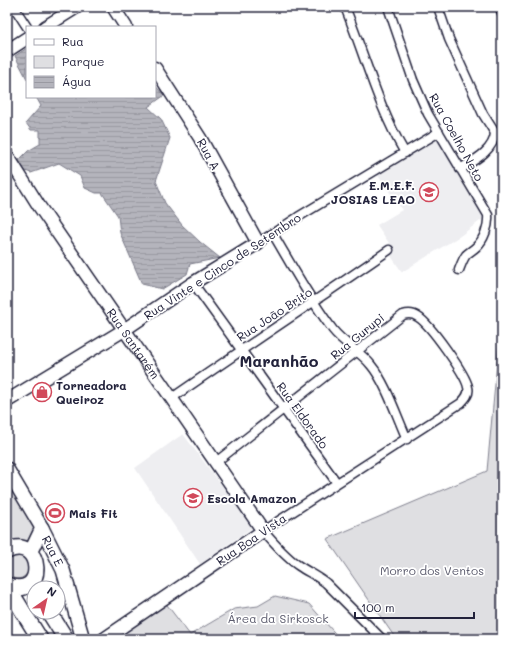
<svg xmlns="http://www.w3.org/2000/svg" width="509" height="646" viewBox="0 0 509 646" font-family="Mali,sans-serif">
  <defs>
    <pattern id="water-rules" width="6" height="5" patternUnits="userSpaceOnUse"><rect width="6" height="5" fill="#b4b4bc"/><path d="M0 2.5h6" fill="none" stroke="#9a9aa2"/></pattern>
  </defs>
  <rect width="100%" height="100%" fill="#fff"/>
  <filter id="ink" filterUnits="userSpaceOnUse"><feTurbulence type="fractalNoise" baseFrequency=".025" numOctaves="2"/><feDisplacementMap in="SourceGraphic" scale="8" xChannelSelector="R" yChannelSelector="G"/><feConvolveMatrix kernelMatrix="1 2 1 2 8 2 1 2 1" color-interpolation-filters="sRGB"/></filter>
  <g filter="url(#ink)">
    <path fill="#eeeef1" d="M437,138l47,80 -24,18 -58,36 -11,-16 4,-4 -18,-27 25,-15 -25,-36z
      M183,434l70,93 -53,37 -65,-96z"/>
    <path fill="#dfdfe2" stroke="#80808e" d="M502,308v331h-106l-69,-100 160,-68z
      M7,480l31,48 -7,13 -8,8 -16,-3z
      M5 567a12 12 0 1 1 24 0a12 12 0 1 1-24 0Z
      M275,596l34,8 31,35h-231l55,-38 26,34 44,-26 24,-3z"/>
    <path fill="url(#water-rules)" stroke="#7a7a88" d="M27,48v31l-12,-23z
      M155,86l10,9 -17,12 13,12 9,19 -14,43 9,22 17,22 18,17 20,16 -30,6 -3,10 -25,15 -20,-5 -22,-51 -2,-17 -16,-23h-6l-11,-5 -5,-12 -21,-13 -28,10 -8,-3 -4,-10 9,-9 12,-7v-14h-9l-5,-7 15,-17 -5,-9h119z"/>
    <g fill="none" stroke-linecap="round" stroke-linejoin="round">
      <g stroke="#22223b" stroke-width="11">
        <path id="street" d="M14,7l13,20
          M345,7c20,49 33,100 60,146
          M388,7l25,73 15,34 60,101c1,11 -4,25 -12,32 -3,3 -7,5 -10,8 -3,4 -5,10 -7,15
          M438,7l11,32 34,75 12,19c-1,18 -22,28 -35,36
          M500,7l2,6
          M273,234c19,32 37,66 60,96 11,14 27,21 38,35 15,18 26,52 36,74
          M258,243l40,-26 141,-85
          M193,283l144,200
          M172,398c72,-50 145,-98 217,-148
          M216,462l187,-147c6,-2 11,-1 15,2 12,7 48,58 50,70 2,7 -3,12 -7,16l-198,128c11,12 22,26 36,35 9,6 18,10 27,17l56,56"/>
      </g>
      <g stroke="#22223b" stroke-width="15">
        <g id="secondary">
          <path d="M113,7l13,20"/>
          <path d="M45,27l32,-20"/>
          <path d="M7,51l20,-13"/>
          <path id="s1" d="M7,155l32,51 224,325 -159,108"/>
          <path d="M7,401l117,-71 69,-47 65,-40 -58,-105 -45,-70"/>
        </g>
      </g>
      <g stroke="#22223b" stroke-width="16">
        <g id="primary">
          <path id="s2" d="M7,469l35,59 21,42 20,69"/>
          <path d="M30,553l12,-25"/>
        </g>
      </g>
      <g stroke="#22223b" stroke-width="18">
        <path id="highway" d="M7,551c36,-18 41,51 0,34
          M7,586l33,53
          M49,612l17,27"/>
      </g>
      <use href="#street" stroke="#fff" stroke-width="8"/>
      <use href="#secondary" stroke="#fff" stroke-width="12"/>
      <use href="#primary" stroke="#fff" stroke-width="13"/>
      <use href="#highway" stroke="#fff" stroke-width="15"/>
    </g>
  </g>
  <defs>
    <g id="school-ring" transform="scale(1)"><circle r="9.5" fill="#fff" stroke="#d1495b" stroke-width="1.5"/><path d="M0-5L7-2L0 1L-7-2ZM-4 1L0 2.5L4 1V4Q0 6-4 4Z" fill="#d1495b"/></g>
    <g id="shop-ring" transform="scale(1)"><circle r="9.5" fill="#fff" stroke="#d1495b" stroke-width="1.5"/><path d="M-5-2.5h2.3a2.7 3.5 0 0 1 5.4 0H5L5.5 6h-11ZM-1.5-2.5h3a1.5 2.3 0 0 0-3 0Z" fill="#d1495b"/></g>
    <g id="stadium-ring" transform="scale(1)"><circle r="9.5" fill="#fff" stroke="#d1495b" stroke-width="1.5"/><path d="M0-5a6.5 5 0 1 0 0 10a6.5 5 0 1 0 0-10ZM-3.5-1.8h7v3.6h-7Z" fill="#d1495b"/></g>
  </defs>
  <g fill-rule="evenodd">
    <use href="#school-ring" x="429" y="192"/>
    <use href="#shop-ring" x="42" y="392"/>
    <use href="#school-ring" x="193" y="498"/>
    <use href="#stadium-ring" x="55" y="513"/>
  </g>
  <g text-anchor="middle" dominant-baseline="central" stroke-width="3.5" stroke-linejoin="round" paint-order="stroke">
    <g font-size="12" fill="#22223b" stroke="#fff">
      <text transform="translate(457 137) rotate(61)">Rua Coelho Neto</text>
      <text transform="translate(209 154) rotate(61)">Rua A</text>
      <text transform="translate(222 266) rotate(-33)">Rua Vinte e Cinco de Setembro</text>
      <text transform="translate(274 314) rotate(-33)">Rua João Brito</text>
      <text transform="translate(357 336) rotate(-39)">Rua Gurupi</text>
      <text stroke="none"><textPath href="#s1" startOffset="227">Rua Santarém</textPath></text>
      <text transform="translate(303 415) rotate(54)">Rua Eldorado</text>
      <text transform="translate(251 539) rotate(-34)">Rua Boa Vista</text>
      <text stroke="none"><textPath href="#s2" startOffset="94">Rua E</textPath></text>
    </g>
    <g font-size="12" font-weight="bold" fill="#22223b" stroke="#fff" text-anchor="start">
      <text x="415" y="185" text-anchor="end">E.M.E.F.<tspan x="415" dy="14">JOSIAS LEAO</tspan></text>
      <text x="56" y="385">Torneadora<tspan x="56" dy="14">Queiroz</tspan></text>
      <text x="207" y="498">Escola Amazon</text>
      <text x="69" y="513">Mais Fit</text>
    </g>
    <g font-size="12" fill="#5b5b6d" stroke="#fff">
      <text x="432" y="570">Morro dos Ventos</text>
      <text x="278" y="618">Área da Sirkosck</text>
    </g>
    <g font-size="16" font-weight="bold" fill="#22223b" stroke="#fff">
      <text x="279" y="360">Maranhão</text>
    </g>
  </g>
  <rect width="509" height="646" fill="none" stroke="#fff" stroke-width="24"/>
  <rect x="12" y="12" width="485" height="622" fill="none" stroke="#22223b" stroke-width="1.5" filter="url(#ink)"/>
  <rect x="26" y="26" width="130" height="72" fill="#ffffff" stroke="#a7a7b1"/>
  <rect x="34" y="39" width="20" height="6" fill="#ffffff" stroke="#a7a7b1"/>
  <text x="62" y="46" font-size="12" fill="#22223b">Rua</text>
  <rect x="34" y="56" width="20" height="12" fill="#dfdfe2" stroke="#a7a7b1"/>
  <text x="62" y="66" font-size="12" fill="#22223b">Parque</text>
  <rect x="34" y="76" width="20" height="12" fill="url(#water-rules)" stroke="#a7a7b1"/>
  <text x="62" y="86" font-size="12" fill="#22223b">Água</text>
  <g transform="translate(46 600) rotate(34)"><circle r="19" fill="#ffffff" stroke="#a7a7b1"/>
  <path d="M0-3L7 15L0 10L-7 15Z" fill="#d1495b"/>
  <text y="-6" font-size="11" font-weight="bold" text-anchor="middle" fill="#22223b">N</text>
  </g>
  <path d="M355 612v6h119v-6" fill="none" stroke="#22223b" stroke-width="2"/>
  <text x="361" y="612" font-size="12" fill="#22223b" stroke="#ffffff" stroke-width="3" paint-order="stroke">100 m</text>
</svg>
